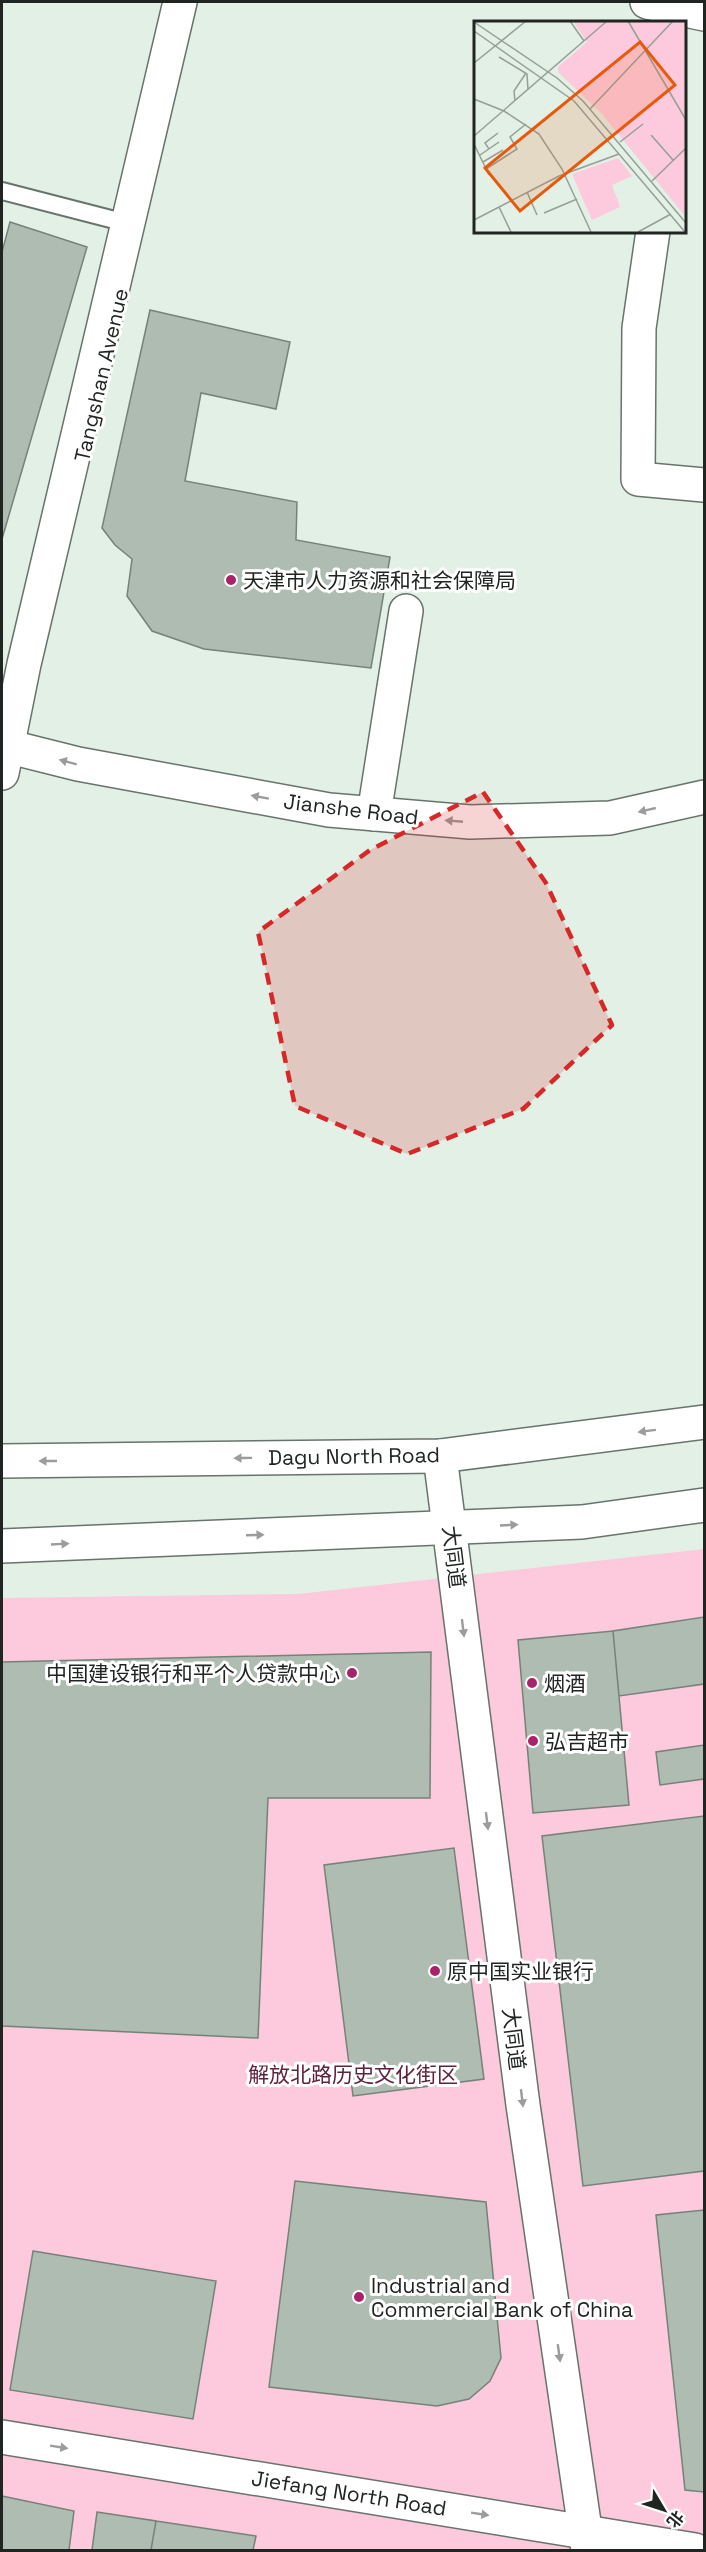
<svg xmlns="http://www.w3.org/2000/svg" width="706" height="2552" viewBox="0 0 706 2552" font-family="'Space Grotesk','Noto Sans SC',sans-serif">
  <rect width="100%" height="100%" fill="#e3f0e6"/>
  <path fill="#fccadc" d="M704,1549v1001h-702v-952l296,-4z"/>
  <path fill="#afbcb2" stroke="#768279" stroke-width="1.5" d="M10,222l77,25 -85,292v-287z
    M150,310l140,32 -14,67 -75,-16 -16,88 112,21 -1,38 94,17 -19,111 -167,-19 -52,-18 -25,-35 5,-37 -17,-14 -13,-17z
    M704,1617v67l-85,12 -6,-65z
    M613,1631l16,174 -96,8 -15,-173z
    M431,1652l-1,146h-162l-10,240 -256,-12v-364z
    M704,1745v34l-44,6 -4,-33z
    M704,1816v355l-121,15 -41,-350z
    M454,1848l30,231 -131,17 -29,-231z
    M295,2181l191,21 15,156 -11,23 -21,18 -32,7 -168,-19z
    M704,2210v282l-19,-2 -29,-275z
    M33,2251l183,30 -23,138 -183,-29z
    M2,2496l72,15 -5,39h-67z
    M97,2512l59,9 -5,29h-59z
    M156,2521l100,15 -3,14h-102z"/>
  <g fill="none" stroke-linecap="round" stroke-linejoin="round">
    <g stroke="#68736b" stroke-width="20">
      <path id="service" d="M2,191l132,34"/>
    </g>
    <g stroke="#68736b" stroke-width="36">
      <path id="minor" d="M647,2l57,12
        M653,231l-14,97 -1,151 66,6
        M2,773l22,-109 156,-662
        M374,814l32,-203
        M440,1456l83,649 65,445"/>
    </g>
    <g stroke="#68736b" stroke-width="36">
      <path id="tertiary" d="M2,745l76,19 251,46 141,12 140,-4 94,-21
        M2,2437l693,113"/>
    </g>
    <g stroke="#68736b" stroke-width="36">
      <path id="secondary" d="M2,1461l438,-5 264,-34
        M2,1546l580,-24 122,-17"/>
    </g>
    <use href="#service" stroke="#fff" stroke-width="16"/>
    <use href="#minor" stroke="#fff" stroke-width="33"/>
    <use href="#tertiary" stroke="#fff" stroke-width="33"/>
    <use href="#secondary" stroke="#fff" stroke-width="33"/>
  </g>
  <defs><path id="oneway-solid" d="M-6-.8H1V-3.2L6.5 0L1 3.2V.8H-6Z" transform="scale(1.5)"/></defs>
  <g fill="#9b9d9c">
    <use href="#oneway-solid" transform="translate(68 762) rotate(-165)"/>
    <use href="#oneway-solid" transform="translate(260 797) rotate(-170)"/>
    <use href="#oneway-solid" transform="translate(647 810) rotate(167)"/>
    <use href="#oneway-solid" transform="translate(454 821) rotate(-175)"/>
    <use href="#oneway-solid" transform="translate(647 1431) rotate(173)"/>
    <use href="#oneway-solid" transform="translate(243 1458) rotate(179)"/>
    <use href="#oneway-solid" transform="translate(48 1461) rotate(180)"/>
    <use href="#oneway-solid" transform="translate(509 1525) rotate(-3)"/>
    <use href="#oneway-solid" transform="translate(255 1535) rotate(-2)"/>
    <use href="#oneway-solid" transform="translate(60 1544) rotate(-3)"/>
    <use href="#oneway-solid" transform="translate(463 1628) rotate(83)"/>
    <use href="#oneway-solid" transform="translate(487 1821) rotate(83)"/>
    <use href="#oneway-solid" transform="translate(522 2098) rotate(83)"/>
    <use href="#oneway-solid" transform="translate(559 2353) rotate(82)"/>
    <use href="#oneway-solid" transform="translate(59 2447) rotate(9)"/>
    <use href="#oneway-solid" transform="translate(480 2514) rotate(9)"/>
  </g>
  <path fill="#d62828" fill-opacity="0.2" stroke="#d62828" stroke-width="4.5" stroke-dasharray="12 8" stroke-linejoin="round" d="M483,792l63,91 66,142 -89,84 -116,45 -112,-48 -37,-174 112,-82z"/>
  <g fill="#aa2369" stroke="#fff" stroke-width="2">
    <circle cx="231" cy="580" r="6"/>
    <circle cx="352" cy="1673" r="6"/>
    <circle cx="532" cy="1683" r="6"/>
    <circle cx="533" cy="1741" r="6"/>
    <circle cx="435" cy="1971" r="6"/>
    <circle cx="359" cy="2297" r="6"/>
  </g>
  <g text-anchor="middle" dominant-baseline="central" stroke-width="6" stroke-linejoin="round" paint-order="stroke">
    <g font-size="21" fill="#202522" stroke="#fff">
      <text transform="translate(101 375) rotate(-77)">Tangshan Avenue</text>
      <text transform="translate(351 809) rotate(7)">Jianshe Road</text>
      <text transform="translate(354 1456) rotate(-1)">Dagu North Road</text>
      <text transform="translate(454 1557) rotate(83)">大同道</text>
      <text transform="translate(514 2039) rotate(83)">大同道</text>
      <text transform="translate(349 2493) rotate(9)">Jiefang North Road</text>
    </g>
    <g font-size="21" fill="#202522" stroke="#fff" text-anchor="start">
      <text x="243" y="580">天津市人力资源和社会保障局</text>
      <text x="340" y="1673" text-anchor="end">中国建设银行和平个人贷款中心</text>
      <text x="544" y="1683">烟酒</text>
      <text x="545" y="1741">弘吉超市</text>
      <text x="447" y="1971">原中国实业银行</text>
      <text x="371" y="2285">Industrial and<tspan x="371" dy="24">Commercial Bank of China</tspan></text>
    </g>
    <g font-size="21" fill="#5f223e" stroke="#fff">
      <text x="353" y="2074">解放北路历史文化街区</text>
    </g>
  </g>
  <g transform="translate(474 21)">
    <rect width="212" height="212" fill="#e3f0e6"/>
    <path d="M99,0h112v195l-83,-102 -44,-42v-5l29,-25zM144,137l14,18 -20,9 8,22 -28,13 -20,-46z" fill="#fccadc"/>
    <path fill="none" stroke="#959f98" stroke-width="1.5" d="M96,0l14,20M154,0l58,99M0,1l83,56 26,23 103,122M0,10l100,70 111,131M25,36l28,17 1,16M0,42l52,-42M0,78l30,12 35,23 23,35 29,63M41,80l-1,-10 12,-18M116,88l83,-88M177,114l22,25M0,115l133,-115M146,121l23,-18M0,123l15,31M15,128l-4,-6 13,-10M6,134l19,-13M9,141l20,-12M12,148l31,-20 -7,-12 16,-13M178,160l34,-33M53,171l10,23M25,186l12,25M70,192l33,-14M0,199l85,-44 60,-22M164,211l33,-18"/>
    <path fill="#e8590c" fill-opacity="0.15" stroke="#e8590c" stroke-width="3" d="M166,21l35,43 -155,126 -35,-43z"/>
    <rect width="212" height="212" fill="none" stroke="#202522" stroke-width="3"/>
  </g>
  <rect width="706" height="2552" fill="none" stroke="#202522" stroke-width="6"/>
  <g transform="translate(664 2510) rotate(129)" stroke="#ffffff" stroke-width="4.5" paint-order="stroke">
  <path d="M0-4.5L10 22L0 15L-10 22Z" fill="#202522"/>
  <text y="-9" font-size="16" font-weight="bold" text-anchor="middle" fill="#202522">北</text>
  </g>
</svg>
